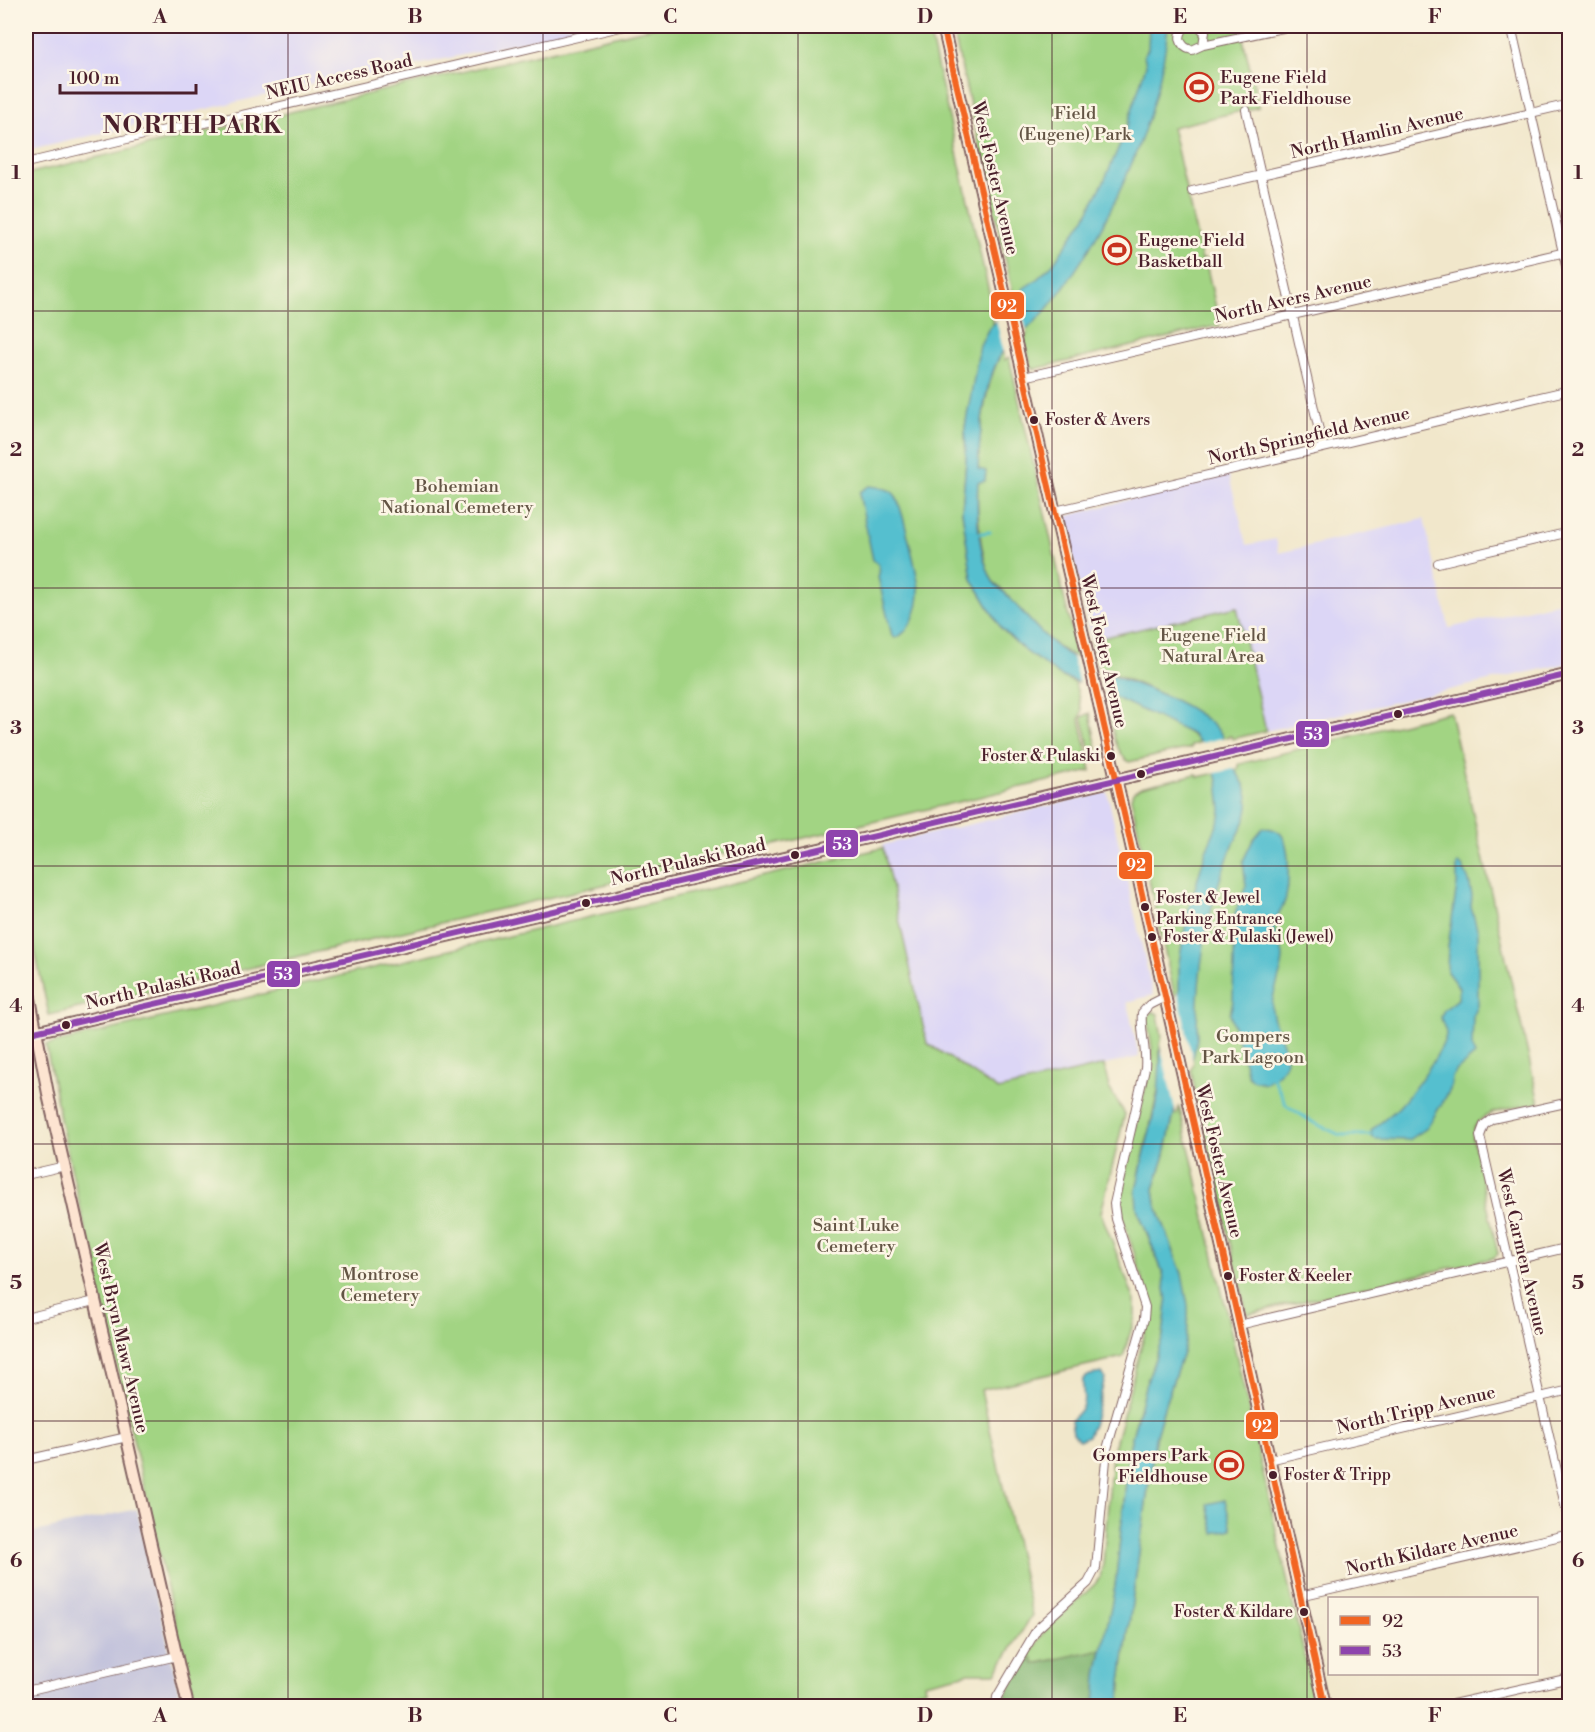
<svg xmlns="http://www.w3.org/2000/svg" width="1595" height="1732" viewBox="0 0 1595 1732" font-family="'Libre Bodoni',serif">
  <rect width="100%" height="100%" fill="#fcf5e5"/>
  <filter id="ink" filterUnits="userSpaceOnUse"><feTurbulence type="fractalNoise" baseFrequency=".0167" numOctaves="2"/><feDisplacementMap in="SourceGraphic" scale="12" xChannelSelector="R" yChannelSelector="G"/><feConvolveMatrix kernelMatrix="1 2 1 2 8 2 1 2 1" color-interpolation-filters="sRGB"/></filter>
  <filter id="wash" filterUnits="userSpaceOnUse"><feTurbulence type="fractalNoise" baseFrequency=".008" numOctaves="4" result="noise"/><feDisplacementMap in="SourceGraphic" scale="24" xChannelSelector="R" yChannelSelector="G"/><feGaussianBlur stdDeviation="1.35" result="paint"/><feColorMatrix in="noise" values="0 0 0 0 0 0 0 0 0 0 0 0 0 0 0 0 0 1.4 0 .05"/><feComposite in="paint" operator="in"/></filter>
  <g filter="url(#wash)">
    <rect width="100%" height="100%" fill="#f1e7cb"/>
    <path fill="#dcd6f6" d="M26,26h568l-236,52 -27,2 -305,71z
      M1228,473l19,72 29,-6 3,14 145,-34 25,109 120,-28v63l-303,68 -30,-124 -144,33 -28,-123z
      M1107,792l46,203 -26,7 12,55 -141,33 -71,-47 -45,-198z"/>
    <path fill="#c2c2dc" d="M137,1509l45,197h-156v-172z"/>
    <path fill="#a2d483" stroke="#767a57" stroke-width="1.5" d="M658,26h270l64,279 -3,1 4,18 -5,6 -11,33 -1,10 -11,54 1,34 -4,50 10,68 29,49 23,22 37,26 14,7 7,28 -2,8 11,52 -360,84 -10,-1 -16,7 -656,154 -23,-105v-736z
      M952,26h288l19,81 -87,20 30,133 3,-1 15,66 -185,44 -4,-2 -7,-28 3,-5 -9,-40 -4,3z
      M1003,351l2,9 4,-3 8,35 61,266c-29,-12 -48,-37 -70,-62 -4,-6 -12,-10 -16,-16 -24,-46 -17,-186 11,-229z
      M1237,607l29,124 -34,8 -1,-3 -7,2c-25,-33 -90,-55 -126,-71l-6,-27z
      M1110,695c26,11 73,27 90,48l-9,2v3l-62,14c-15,-10 -17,-37 -21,-53l5,1z
      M1450,712l89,391c-21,5 -71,6 -66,37l25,114 -5,4 -246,56 -47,-199 -9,-45 2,-8 -15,-70 -3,6 -44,-200 2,-6 8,-5 56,-13 1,3 41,-9v-4z
      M1090,713l7,36 -7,1 -8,-33z
      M883,848l44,195 71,47 106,-25 5,23 16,26 -24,99 34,88v16l-12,40 -142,33 51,225 -36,58h-27l-45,10 1,6 -73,17h-658l-134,-587 -14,-74z
      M1152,1011l6,3 4,23 -2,7v37l-24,109 1,18 26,65 4,30 -4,33 -18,51 -15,58 -15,142 -9,49 -6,21 -98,49 5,-14 36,-59 52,-49 5,-7 3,-12 9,-109 38,-142 -2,-18 -28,-87 1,-16 31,-134v-11l-5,-30z
      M1179,1106l11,45 126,555h-196l1,-25 34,-242 10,-35 19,-54 -2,-76 -26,-70 -2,-15 10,-31 11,-49 2,5z"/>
    <path fill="#81b671" stroke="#666a4e" stroke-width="1.5" d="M1102,1649l-5,26 -2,31h-93l5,-14 18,-30 2,1 5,-6 2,7z"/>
    <path fill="#54bfcf" stroke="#4f6f7d" stroke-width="1.5" d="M1149,26h19c-9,95 -61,210 -122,284 -13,15 -29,28 -43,41 -20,30 -23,83 -25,118l8,2 -1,10 -7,1c-2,32 -1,68 14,98 3,6 11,10 16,16 24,27 47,56 82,71 41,17 97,30 129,64 8,9 6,20 11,30 5,11 14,19 17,31 6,22 -9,41 -17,60 -25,61 -33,121 -33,187l-3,15 -19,55 -11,49 -10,31 2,15 26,70 6,32v21l-4,23 -19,54 -10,35 -34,242 -1,25h-25l2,-31 18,-88 15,-142 15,-58 18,-51 4,-33 -4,-30 -26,-65 -1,-18 22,-95 3,-47 18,-57v-29l9,-50 18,-61 14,-33 1,-8 -3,-30 -18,-37 -8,-9 -82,-39 -49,-19 -37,-26 -23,-22 -29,-49 -10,-68 4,-50 -1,-34 15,-82 8,-15 36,-42 12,-8 17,-16 33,-48 19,-37 19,-44 22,-70 -2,-10 4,-6z
      M869,486c8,1 21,2 26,9 6,8 24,84 24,96 0,16 -8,42 -24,47l-3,-2 -14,-59c3,-8 2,-12 -5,-17l-13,-62v-6z
      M1263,828c7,0 16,2 20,9 7,11 6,47 3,60 -2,10 -11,20 -12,30 -1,11 9,19 9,30 0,17 -11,33 -11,50 -1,20 18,38 13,58 -3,8 -14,13 -20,18l-13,-3 -4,-4 -18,-62 3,-13 2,-88 11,-27 -3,-25 10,-21z
      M1459,863l4,4 6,14 3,15 -1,11 7,25v74l-5,11 -1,31 3,7 -18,15 -5,7 -2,13 -23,38 -18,12 -33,-1 -3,-1 -2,-7c9,-9 19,-15 28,-24 10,-11 48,-60 47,-74 -1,-7 -5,-10 -5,-17l3,-6 14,-11 1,-11 -12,-16 1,-25 9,-62v-20z
      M1102,1373l3,5 -12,47 -5,11 -9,4 -6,-7 -2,-13c19,-18 11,-18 12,-41l7,-4z
      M1225,1500l7,29 -18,4 -7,-29z"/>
    <path fill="#f1e7cb" d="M1018,293l9,40 -23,22 -8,-36z
      M1072,656l33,14 6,28 -31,-11z
      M1226,737l6,21 6,10 -26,6 -15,-30z
      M1178,991l15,71 -17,52 -16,-70z"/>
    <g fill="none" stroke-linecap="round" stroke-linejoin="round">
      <path stroke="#54bfcf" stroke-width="3" d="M975,534l15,-2
        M1273,1077l13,28 28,18 26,12h31"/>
    </g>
  </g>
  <g filter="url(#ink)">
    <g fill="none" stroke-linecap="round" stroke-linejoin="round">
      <g stroke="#846563" stroke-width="10">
        <path id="street" d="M1187,26c-11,8 -8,21 5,24l11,-5 89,-19
          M1198,26l7,6 -2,13
          M1511,26l59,257
          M1246,110l77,338
          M26,163l139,-33 51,-9 409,-95
          M1192,191l378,-87
          M1024,377l546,-126
          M1055,511l515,-121
          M1438,563l132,-31
          M1570,1102l-78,17 -8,6 -4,11 90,391
          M26,1175l39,-9
          M26,1318l69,-17
          M1239,1325l331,-78
          M26,1460l101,-23
          M1269,1460l301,-70
          M1300,1596l270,-62
          M26,1691l151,-35
          M996,1706l1,-9 40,-68 51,-46 8,-15 11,-119 37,-130 1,-12 -29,-88 -2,-15 31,-136c2,-19 -5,-36 -3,-55l7,-8 16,-8
          M1444,1706l126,-28"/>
      </g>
      <g stroke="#846563" stroke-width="14">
        <path id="secondary" d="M943,26l165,717 217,963
          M26,977l23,122 139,607
          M26,1034l1544,-360"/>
      </g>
      <use href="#street" stroke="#fff" stroke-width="8"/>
      <use href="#secondary" stroke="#fde4d1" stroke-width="10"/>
      <g stroke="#fcf5e5" stroke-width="10">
        <path id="bus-1" d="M943,26l165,717 217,963"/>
      </g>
      <g stroke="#fcf5e5" stroke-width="10">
        <path id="bus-2" d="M26,1034l1544,-360"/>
      </g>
      <use href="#bus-1" stroke="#f26522" stroke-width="6"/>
      <use href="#bus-2" stroke="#8e44ad" stroke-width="6"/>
    </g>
  </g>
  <path fill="none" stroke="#4a1f2b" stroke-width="1.5" stroke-opacity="0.55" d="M288,26v1680M543,26v1680M798,26v1680M1052,26v1680M1307,26v1680M26,311h1544M26,588h1544M26,866h1544M26,1144h1544M26,1421h1544"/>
  <defs>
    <g id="stadium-ring" transform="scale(1.5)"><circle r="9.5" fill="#fcf5e5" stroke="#c8321e" stroke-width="1.5"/><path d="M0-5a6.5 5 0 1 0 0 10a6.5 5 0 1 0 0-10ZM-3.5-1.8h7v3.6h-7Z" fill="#c8321e"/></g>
  </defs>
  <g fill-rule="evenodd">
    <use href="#stadium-ring" x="1199" y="87"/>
    <use href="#stadium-ring" x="1117" y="250"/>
    <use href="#stadium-ring" x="1229" y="1465"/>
  </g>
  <g fill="#4a1f2b" stroke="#fcf5e5" stroke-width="2">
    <circle cx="1034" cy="420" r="5"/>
    <circle cx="1398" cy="714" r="5"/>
    <circle cx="1111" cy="756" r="5"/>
    <circle cx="1141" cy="774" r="5"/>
    <circle cx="795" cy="855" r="5"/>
    <circle cx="586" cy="903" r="5"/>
    <circle cx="1145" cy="907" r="5"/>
    <circle cx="1152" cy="937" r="5"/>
    <circle cx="66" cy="1025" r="5"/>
    <circle cx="1228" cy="1276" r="5"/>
    <circle cx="1273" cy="1475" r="5"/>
    <circle cx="1304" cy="1612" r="5"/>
  </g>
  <g text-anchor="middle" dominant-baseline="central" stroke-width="5" stroke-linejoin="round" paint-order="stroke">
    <g font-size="16" fill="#4a1f2b" stroke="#fcf5e5" text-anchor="start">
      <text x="1045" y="420">Foster &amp; Avers</text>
      <text x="1100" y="756" text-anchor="end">Foster &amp; Pulaski</text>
      <text x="1156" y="898">Foster &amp; Jewel<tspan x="1156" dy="21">Parking Entrance</tspan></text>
      <text x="1163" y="937">Foster &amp; Pulaski (Jewel)</text>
      <text x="1239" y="1276">Foster &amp; Keeler</text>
      <text x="1284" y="1475">Foster &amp; Tripp</text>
      <text x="1293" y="1612" text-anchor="end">Foster &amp; Kildare</text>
    </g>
    <g font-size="18" fill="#4a1f2b" stroke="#fcf5e5">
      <text transform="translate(339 77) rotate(-13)">NEIU Access Road</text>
      <text transform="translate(1377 133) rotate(-13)">North Hamlin Avenue</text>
      <text transform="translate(995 178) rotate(77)">West Foster Avenue</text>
      <text transform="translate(1293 299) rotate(-13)">North Avers Avenue</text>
      <text transform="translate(1309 436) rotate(-13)">North Springfield Avenue</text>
      <text transform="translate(1104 651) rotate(77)">West Foster Avenue</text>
      <text transform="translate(688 862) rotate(-13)">North Pulaski Road</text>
      <text transform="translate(163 986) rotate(-13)">North Pulaski Road</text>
      <text transform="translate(1219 1161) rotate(77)">West Foster Avenue</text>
      <text transform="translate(1522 1252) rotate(77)">West Carmen Avenue</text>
      <text transform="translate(121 1338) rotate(77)">West Bryn Mawr Avenue</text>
      <text transform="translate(1416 1410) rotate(-13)">North Tripp Avenue</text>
      <text transform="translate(1432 1550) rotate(-13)">North Kildare Avenue</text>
    </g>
    <g font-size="18" fill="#4a1f2b" stroke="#fcf5e5" text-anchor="start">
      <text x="1220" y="77">Eugene Field<tspan x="1220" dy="21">Park Fieldhouse</tspan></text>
      <text x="1138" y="240">Eugene Field<tspan x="1138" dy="21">Basketball</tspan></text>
      <text x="1208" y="1455" text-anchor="end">Gompers Park<tspan x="1208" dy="21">Fieldhouse</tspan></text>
    </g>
    <g font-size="18" fill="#645545" stroke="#fcf5e5">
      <text x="1075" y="113">Field<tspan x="1075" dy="21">(Eugene) Park</tspan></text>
      <text x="457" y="486">Bohemian<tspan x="457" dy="21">National Cemetery</tspan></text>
      <text x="1213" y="635">Eugene Field<tspan x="1213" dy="21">Natural Area</tspan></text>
      <text x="1253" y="1036">Gompers<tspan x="1253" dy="21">Park Lagoon</tspan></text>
      <text x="856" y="1225">Saint Luke<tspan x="856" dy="21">Cemetery</tspan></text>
      <text x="380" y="1274">Montrose<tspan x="380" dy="21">Cemetery</tspan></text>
    </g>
    <g font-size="24" font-weight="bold" letter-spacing="1.5" fill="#4a1f2b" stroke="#fcf5e5">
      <text x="193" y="126">NORTH PARK</text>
    </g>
  </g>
  <g stroke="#fcf5e5" stroke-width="2">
    <rect x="990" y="291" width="35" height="29" rx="6" fill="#f26522"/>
    <rect x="1295" y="720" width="35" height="28" rx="6" fill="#8e44ad"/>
    <rect x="825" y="829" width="34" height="29" rx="6" fill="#8e44ad"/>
    <rect x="1118" y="851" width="35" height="29" rx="6" fill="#f26522"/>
    <rect x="266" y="960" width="35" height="28" rx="6" fill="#8e44ad"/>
    <rect x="1245" y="1411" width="34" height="29" rx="6" fill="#f26522"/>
  </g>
  <g font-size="16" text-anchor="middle" font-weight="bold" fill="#fff">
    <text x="1007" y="312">92</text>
    <text x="1313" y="740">53</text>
    <text x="842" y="850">53</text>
    <text x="1136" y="871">92</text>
    <text x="283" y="980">53</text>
    <text x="1262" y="1432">92</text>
  </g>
  <rect width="1595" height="1732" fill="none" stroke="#fcf5e5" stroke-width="66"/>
  <rect x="1328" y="1597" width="210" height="78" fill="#fcf5e5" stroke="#b59f9b" stroke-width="1.5"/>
  <rect x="1340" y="1616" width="30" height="9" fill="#f26522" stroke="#b59f9b" stroke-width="1.5"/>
  <text x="1382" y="1627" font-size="18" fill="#4a1f2b">92</text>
  <rect x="1340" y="1646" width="30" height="9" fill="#8e44ad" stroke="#b59f9b" stroke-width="1.5"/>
  <text x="1382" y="1657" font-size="18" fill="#4a1f2b">53</text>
  <path d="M60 84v9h136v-9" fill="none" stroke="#4a1f2b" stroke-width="3"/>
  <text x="69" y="84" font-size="18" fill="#4a1f2b" stroke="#fcf5e5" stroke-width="4.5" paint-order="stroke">100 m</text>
  <rect x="33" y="33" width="1529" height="1666" fill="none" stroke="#4a1f2b" stroke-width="2"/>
  <g font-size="20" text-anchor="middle" font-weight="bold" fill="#4a1f2b">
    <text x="160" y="23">A</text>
    <text x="415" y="23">B</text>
    <text x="670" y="23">C</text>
    <text x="925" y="23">D</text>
    <text x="1180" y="23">E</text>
    <text x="1435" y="23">F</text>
    <text x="16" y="179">1</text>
    <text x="1578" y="179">1</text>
    <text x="16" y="456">2</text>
    <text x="1578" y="456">2</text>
    <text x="16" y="734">3</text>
    <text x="1578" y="734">3</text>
    <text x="16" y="1012">4</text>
    <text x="1578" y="1012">4</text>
    <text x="16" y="1289">5</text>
    <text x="1578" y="1289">5</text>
    <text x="16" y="1567">6</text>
    <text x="1578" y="1567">6</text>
    <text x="160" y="1722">A</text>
    <text x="415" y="1722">B</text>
    <text x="670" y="1722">C</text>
    <text x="925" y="1722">D</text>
    <text x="1180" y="1722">E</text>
    <text x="1435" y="1722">F</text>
  </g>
</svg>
